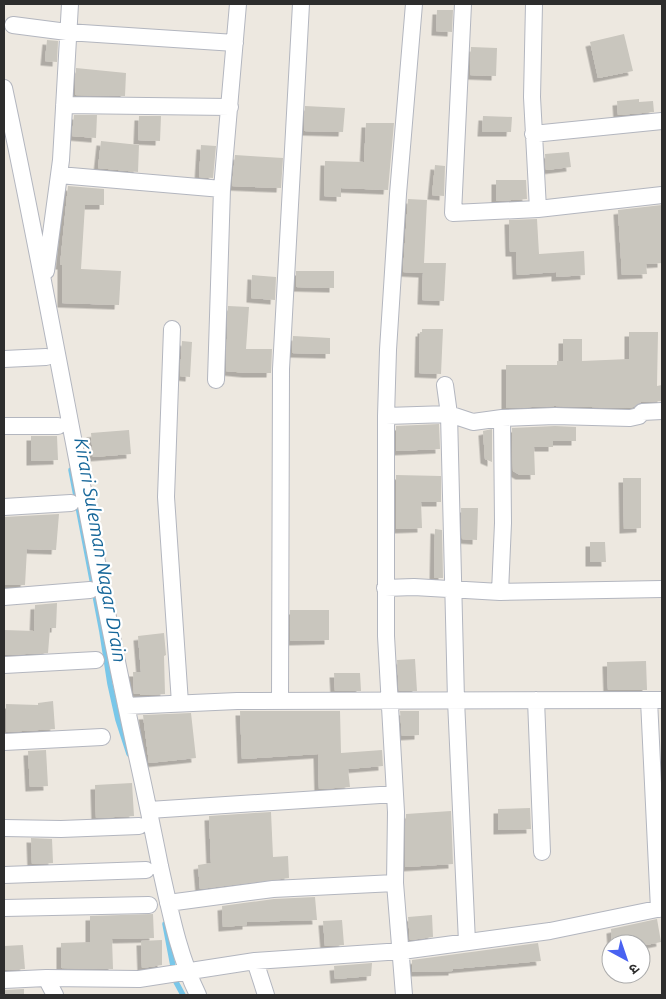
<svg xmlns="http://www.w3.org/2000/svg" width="666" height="999" viewBox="0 0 666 999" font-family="Ubuntu,'Noto Sans Devanagari',sans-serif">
  <defs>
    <filter id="shadow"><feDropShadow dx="-4.5" dy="4.5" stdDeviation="0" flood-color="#0004"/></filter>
  </defs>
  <rect width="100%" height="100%" fill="#ede8e0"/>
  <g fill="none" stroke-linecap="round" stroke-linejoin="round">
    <path stroke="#79c7e9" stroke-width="5.5" d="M71,470l31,162 8,52 8,36 11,34
      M165,924l11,58 7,13"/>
  </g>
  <path fill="#c9c6be" filter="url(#shadow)" d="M437,10h16l-1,22 -16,-1z
    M624,34l9,37 -35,7 -8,-36z
    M47,40l11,1 -1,21 -12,-1z
    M471,47l26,1 -1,28 -26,-1z
    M76,68l50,5 -1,23 -50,-1z
    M639,99v3l14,-1 1,11 -36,3 -1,-14z
    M305,106l40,2 -2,24 -39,-1z
    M74,115h23l-1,23 -24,-2z
    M139,116h22l-1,25 -22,-1z
    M483,116l29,1 -1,15h-29z
    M366,123h28l-6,67 -47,-2v9l-17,-1 1,-35 39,1z
    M101,141l38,4 -1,27 -40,-4z
    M201,145l15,1 -3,32 -14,-1z
    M569,152l2,15 -25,3 -1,-16z
    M235,155l48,3 -2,30 -49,-2z
    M435,165l10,1 -1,30 -12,-1z
    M496,180h30l1,19 -31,2z
    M68,186l36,3v16h-19l-4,64 40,2 -2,34 -57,-2v-38h-2z
    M408,199l19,1 -3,63h22l-2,38 -22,-1 1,-27 -20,-1z
    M662,205v58l-16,1 1,10 -25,1 -4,-65z
    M537,219l2,35 45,-3 1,24 -29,2v-5l-39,3 -1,-23h-6l-1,-32z
    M296,271h38v17l-38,-1z
    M252,275l24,2 -1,23 -24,-2z
    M228,306l21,1 -3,42h26l-1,24h-24l-21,-2z
    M422,329h21l-2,45 -22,-1 1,-41h2z
    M629,332h29l-1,54 5,-1v16l-21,1 -8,5 -6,1 -72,-2 -49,2v-43h51v-4h6v-22h19v22l47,-2z
    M293,336l37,2v16l-38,-1z
    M182,341l10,1 -2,35 -10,-1z
    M439,424l1,25 -44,2v-25z
    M555,426l21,1v14h-23v6h-19l1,28h-15l-7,-4 -1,-43z
    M492,429v33l-7,-3 -2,-28z
    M129,430l2,24 -38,3 -2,-24z
    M31,436h26l1,24 -27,1z
    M396,475l45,1v26h-20l1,26 -26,1z
    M623,478h18v50l-17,1z
    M461,508h17l-1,32 -15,-1z
    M59,514l-3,36 -29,-1 -2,36h-21v-68z
    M435,529l7,1 1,48h-9z
    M590,542h15l1,20h-16z
    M57,603l-1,25h-6l-2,25 -44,2v-25l30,1 1,-26z
    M290,610h39v30l-39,1z
    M164,633l2,22 -2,1 1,38 -24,1 -1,-1h-6l-1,-22h8l-3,-36z
    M415,659l2,32h-18l-2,-31z
    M646,661l1,29h-39l-1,-28z
    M334,673h26l1,18h-26z
    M53,701l2,28 -49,3v-28l32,1v-2z
    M240,711h100l1,42 41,-3 1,16 -35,3 2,18 -31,2 -1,-35 -76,5z
    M400,711h19v24l-17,1z
    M191,713l5,45 -47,5 -6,-48z
    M46,750l2,36 -18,1 -2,-36z
    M132,783l2,33 -38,2 -1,-33z
    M530,808l1,21 -33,1v-21z
    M451,811l2,53 -48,3 1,-53z
    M271,812l2,45 15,-1 1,22 -89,11 -2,-24 13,-2 -2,-47z
    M31,838l21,1 1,24 -21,1z
    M315,897l2,23 -70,2v3l-24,2 -1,-21 52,-7z
    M153,914l1,24 -42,1 1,30 -52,-1v-25l29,-1v-26z
    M432,915l1,22 -23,3 -2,-23z
    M657,919l4,23 -15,3 -34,-1 -1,-15z
    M342,920l2,25 -19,1 -2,-25z
    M162,940v25l-20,3 -1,-27z
    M538,943l3,18 -88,8v2l-41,1v-12z
    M23,945l2,24 -21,1v-24z
    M372,963l-1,13 -36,3 -1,-13z
    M24,989v6h-20v-5z"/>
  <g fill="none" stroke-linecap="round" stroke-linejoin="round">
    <g stroke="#b3b6bf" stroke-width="18">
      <path id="street" d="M463,4l-10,209 85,-4 124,-14
        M534,4l-2,93 6,112
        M13,25l54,7 168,11
        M4,88c47,219 83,440 131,659 9,40 17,79 25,119 10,44 18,88 38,129
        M64,105l166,2
        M533,134l129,-13
        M59,175l163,14
        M46,271l15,-111 9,-156
        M172,329l-6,168 14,206
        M4,359l42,-2
        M216,380l6,-191 16,-185
        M445,385l4,29 7,286 11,242
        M386,416l63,-2 24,8 29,-4 53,-2 75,2 9,-2 3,-4 20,-1
        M4,426h54
        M4,507l67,-4
        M385,588l29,-1 86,5 162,-3
        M500,592l3,-69 -1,-105
        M4,597l86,-7
        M4,665l92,-5
        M536,700l6,152
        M649,700l10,209
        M280,701l1,-332 20,-365
        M126,706l111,-5 425,-1
        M4,742l98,-5
        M149,810l246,-16
        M4,828l57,1 78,-3
        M4,875l142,-5
        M168,903l105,-14 122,-6
        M4,908l145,-3
        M255,961l11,34
        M46,978l9,17
        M4,980l42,-2 93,1 116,-18 147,-10 148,-20 112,-23
        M404,995l-9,-112 1,-71 -10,-176v-220l2,-66 10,-156 16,-190"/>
    </g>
    <use href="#street" stroke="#fff" stroke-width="16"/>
  </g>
  <g text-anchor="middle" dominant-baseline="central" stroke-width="4.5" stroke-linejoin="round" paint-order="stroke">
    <g font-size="19" font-style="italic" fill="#156699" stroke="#fff">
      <text transform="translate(101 550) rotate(80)">Kirari Suleman Nagar Drain</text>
    </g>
  </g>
  <rect width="666" height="999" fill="none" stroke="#2d2d2d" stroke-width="10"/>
  <g transform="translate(626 959) rotate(140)"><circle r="24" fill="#ffffff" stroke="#ababab"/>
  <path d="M0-4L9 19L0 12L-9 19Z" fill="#4962f1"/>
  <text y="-8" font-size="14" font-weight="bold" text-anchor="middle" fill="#2d2d2d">उ</text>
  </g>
</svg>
